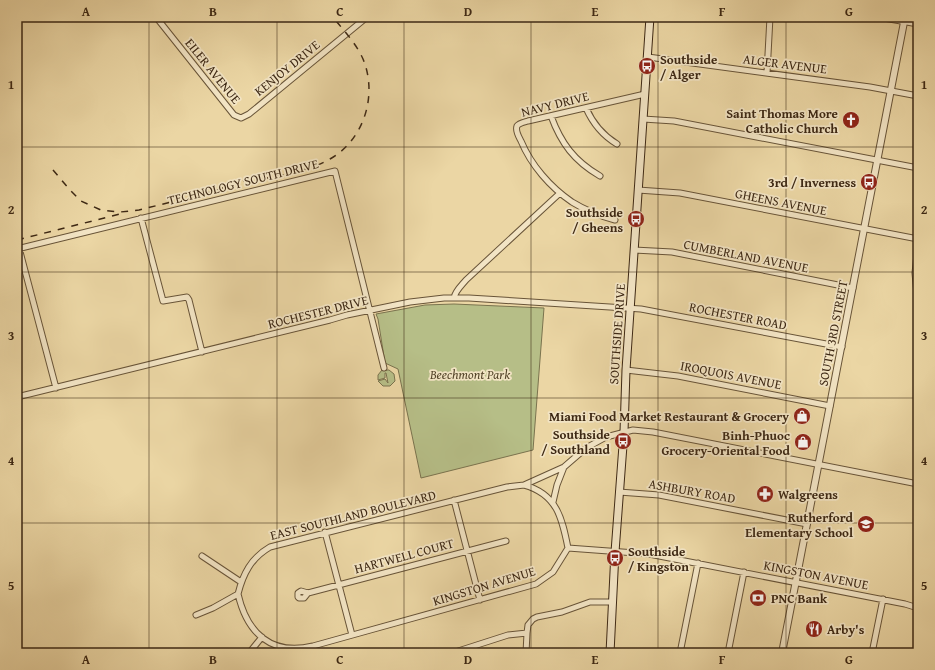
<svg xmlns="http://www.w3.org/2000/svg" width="935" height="670" viewBox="0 0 935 670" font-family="'Gentium Book Plus',serif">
  <rect width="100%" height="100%" fill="#ebd6a4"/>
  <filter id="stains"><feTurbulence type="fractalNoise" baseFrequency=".005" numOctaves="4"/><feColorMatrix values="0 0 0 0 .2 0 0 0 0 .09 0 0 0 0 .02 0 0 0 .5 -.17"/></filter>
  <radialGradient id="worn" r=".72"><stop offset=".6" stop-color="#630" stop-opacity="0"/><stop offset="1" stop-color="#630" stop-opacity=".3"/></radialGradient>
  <path fill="#b6be87" stroke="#7a734e" d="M454,304l90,4 -11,142 -112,28 -23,-109 -13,-6 -7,-44 -2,-5 49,-9z
    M382,370h7l5,4 1,7 -5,5h-7l-5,-5 7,-2 3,4 -2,-10h-1v5l-7,2v-5z"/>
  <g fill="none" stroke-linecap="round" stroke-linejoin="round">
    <g stroke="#685438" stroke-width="7">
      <path id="minor" d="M156,17l78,98 7,3 8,-4 118,-97
        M878,17l40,7
        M648,57l222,30 48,9
        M767,73l3,-56
        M586,108c7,16 16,27 31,36
        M551,116c10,27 23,45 49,60
        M643,119l31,2 244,47
        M638,190l42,3 238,46
        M141,218l22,83 24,-4 2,3 13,52
        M615,220c-15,-4 -30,-10 -43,-18 -22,-15 -41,-37 -51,-61 -2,-4 -6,-10 -4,-15 2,-3 8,-4 11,-5l117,-27
        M918,245l-3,28 3,32
        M19,248l37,140
        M17,249l318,-78 49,197
        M634,250l38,2 181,36
        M454,298c1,-7 8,-13 12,-18l94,-87
        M626,370l52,6 152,30
        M17,397l313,-77 17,-5 63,-13 34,-4h25l172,11 201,38
        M524,485c33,9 38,33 44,63
        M619,492l40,3 148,29
        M454,500l26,100
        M553,502l4,-17 7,-18
        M325,532l27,103
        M202,556l39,26
        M308,593l-4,5h-5l-1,-1v-4l3,-2 7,2 198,-52
        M238,594c9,39 33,62 75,52l223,-62 17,-12 15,-24 81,6 256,50 13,4
        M196,615l17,-7 25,-14c5,-20 13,-36 32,-47l237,-60 17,-2 40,-18 22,-19 20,-11 27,-7 20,2 265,52
        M249,653l13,-16
        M452,653l56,-18 19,-2 1,-8 5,-6 4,-2 25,-5 28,-10h23
        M526,653l1,-20
        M680,653l18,-90
        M728,653l16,-81
        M872,653l11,-54"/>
    </g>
    <g stroke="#685438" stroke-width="8">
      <path id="tertiary" d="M782,653l123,-636"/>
    </g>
    <g stroke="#3d2814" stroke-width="9">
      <path id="secondary" d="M610,653l5,-101 9,-120 2,-62 24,-353"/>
    </g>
    <use href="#minor" stroke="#f2e4c4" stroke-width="5"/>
    <use href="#tertiary" stroke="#f2e4c4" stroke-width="6"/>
    <use href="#secondary" stroke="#f2e4c4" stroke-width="7"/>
    <path stroke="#3d2814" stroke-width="1.5" stroke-dasharray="7 7" stroke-linecap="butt" d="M53,170l17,20 11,11 20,9 19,2 19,-2 72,-18 44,-15
      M263,179c22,-5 46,-8 67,-20 34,-19 48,-64 33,-100 -7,-16 -20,-29 -30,-42
      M17,240l103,-26"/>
  </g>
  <path fill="none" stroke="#3d2814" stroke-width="1" stroke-opacity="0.55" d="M149,17v636M277,17v636M404,17v636M531,17v636M658,17v636M786,17v636M17,147h901M17,272h901M17,398h901M17,523h901"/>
  <defs>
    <g id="bus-disc" transform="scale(0.9)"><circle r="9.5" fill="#8f2418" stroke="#f2e4c4"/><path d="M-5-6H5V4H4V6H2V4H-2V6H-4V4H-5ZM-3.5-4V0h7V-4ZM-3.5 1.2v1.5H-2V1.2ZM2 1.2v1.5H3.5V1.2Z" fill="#fff"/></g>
    <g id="church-disc" transform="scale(0.9)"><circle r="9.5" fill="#8f2418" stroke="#f2e4c4"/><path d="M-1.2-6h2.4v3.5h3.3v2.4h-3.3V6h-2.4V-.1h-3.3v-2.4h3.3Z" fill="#fff"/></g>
    <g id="shop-disc" transform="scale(0.9)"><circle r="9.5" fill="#8f2418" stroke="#f2e4c4"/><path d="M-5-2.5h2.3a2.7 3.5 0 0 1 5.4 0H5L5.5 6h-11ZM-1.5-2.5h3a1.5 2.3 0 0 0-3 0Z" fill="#fff"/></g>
    <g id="pharmacy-disc" transform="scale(0.9)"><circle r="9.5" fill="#8f2418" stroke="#f2e4c4"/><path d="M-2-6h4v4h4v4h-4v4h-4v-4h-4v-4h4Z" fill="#fff"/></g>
    <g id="school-disc" transform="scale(0.9)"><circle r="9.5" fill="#8f2418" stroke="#f2e4c4"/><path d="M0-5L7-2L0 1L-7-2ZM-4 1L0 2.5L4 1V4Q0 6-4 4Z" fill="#fff"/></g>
    <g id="bank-disc" transform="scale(0.9)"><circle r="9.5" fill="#8f2418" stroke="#f2e4c4"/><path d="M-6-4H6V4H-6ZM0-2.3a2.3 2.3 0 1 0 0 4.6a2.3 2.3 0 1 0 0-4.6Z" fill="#fff"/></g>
    <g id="restaurant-disc" transform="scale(0.9)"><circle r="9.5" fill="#8f2418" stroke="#f2e4c4"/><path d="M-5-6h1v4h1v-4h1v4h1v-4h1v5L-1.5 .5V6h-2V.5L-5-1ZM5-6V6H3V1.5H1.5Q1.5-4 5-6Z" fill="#fff"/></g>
  </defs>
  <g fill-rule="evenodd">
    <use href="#bus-disc" x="647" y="66"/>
    <use href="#church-disc" x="851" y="120"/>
    <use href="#bus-disc" x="869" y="182"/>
    <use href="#bus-disc" x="636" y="219"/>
    <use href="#shop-disc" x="802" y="416"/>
    <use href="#bus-disc" x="623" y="441"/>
    <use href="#shop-disc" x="803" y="442"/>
    <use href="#pharmacy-disc" x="765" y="494"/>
    <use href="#school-disc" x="866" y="524"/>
    <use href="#bus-disc" x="615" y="558"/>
    <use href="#bank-disc" x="758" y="598"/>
    <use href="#restaurant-disc" x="814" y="629"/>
  </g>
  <g text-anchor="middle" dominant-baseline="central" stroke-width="3.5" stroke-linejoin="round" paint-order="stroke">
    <g font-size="13" font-weight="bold" fill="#3d2814" stroke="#f2e4c4" text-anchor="end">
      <text x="660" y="59" text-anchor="start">Southside<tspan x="660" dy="15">/ Alger</tspan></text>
      <text x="838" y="113">Saint Thomas More<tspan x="838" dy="15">Catholic Church</tspan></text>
      <text x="856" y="182">3rd / Inverness</text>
      <text x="623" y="212">Southside<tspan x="623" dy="15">/ Gheens</tspan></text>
      <text x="789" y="416">Miami Food Market Restaurant &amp; Grocery</text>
      <text x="610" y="434">Southside<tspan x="610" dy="15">/ Southland</tspan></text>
      <text x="790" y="435">Binh-Phuoc<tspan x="790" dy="15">Grocery-Oriental Food</tspan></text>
      <text x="778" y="494" text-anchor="start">Walgreens</text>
      <text x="853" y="517">Rutherford<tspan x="853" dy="15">Elementary School</tspan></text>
      <text x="628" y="551" text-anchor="start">Southside<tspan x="628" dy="15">/ Kingston</tspan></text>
      <text x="771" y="598" text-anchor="start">PNC Bank</text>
      <text x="827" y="629" text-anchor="start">Arby's</text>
    </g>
    <g font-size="13" fill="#3d2814" stroke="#f2e4c4">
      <text transform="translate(785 64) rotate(7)">ALGER AVENUE</text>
      <text transform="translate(287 68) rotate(-39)">KENJOY DRIVE</text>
      <text transform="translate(213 71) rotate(51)">EILER AVENUE</text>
      <text transform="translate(555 104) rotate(-14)">NAVY DRIVE</text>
      <text transform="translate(243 182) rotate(-14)">TECHNOLOGY SOUTH DRIVE</text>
      <text transform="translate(781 202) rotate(11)">GHEENS AVENUE</text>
      <text transform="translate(746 256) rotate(11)">CUMBERLAND AVENUE</text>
      <text transform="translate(318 312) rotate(-14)">ROCHESTER DRIVE</text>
      <text transform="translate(738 316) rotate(11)">ROCHESTER ROAD</text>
      <text transform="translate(833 333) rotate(-79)">SOUTH 3RD STREET</text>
      <text transform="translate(617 334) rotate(-86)">SOUTHSIDE DRIVE</text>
      <text transform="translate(731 375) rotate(11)">IROQUOIS AVENUE</text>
      <text transform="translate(692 491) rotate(10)">ASHBURY ROAD</text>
      <text transform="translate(353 515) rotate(-14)">EAST SOUTHLAND BOULEVARD</text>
      <text transform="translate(404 556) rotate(-15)">HARTWELL COURT</text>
      <text transform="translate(816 575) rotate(11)">KINGSTON AVENUE</text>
      <text transform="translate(484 586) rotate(-17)">KINGSTON AVENUE</text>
    </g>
    <g font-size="13" font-style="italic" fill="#55462b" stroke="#f2e4c4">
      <text x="470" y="374">Beechmont Park</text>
    </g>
  </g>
  <rect width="935" height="670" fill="none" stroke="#ebd6a4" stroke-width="44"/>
  <rect x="22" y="22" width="891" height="626" fill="none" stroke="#3d2814" stroke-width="1.5"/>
  <g font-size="13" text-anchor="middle" font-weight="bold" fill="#3d2814">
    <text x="86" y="16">A</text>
    <text x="213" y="16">B</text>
    <text x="340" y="16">C</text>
    <text x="468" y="16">D</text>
    <text x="595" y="16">E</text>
    <text x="722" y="16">F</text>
    <text x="849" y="16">G</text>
    <text x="11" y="89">1</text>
    <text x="924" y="89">1</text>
    <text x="11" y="214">2</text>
    <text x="924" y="214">2</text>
    <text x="11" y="340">3</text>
    <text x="924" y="340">3</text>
    <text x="11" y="465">4</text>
    <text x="924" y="465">4</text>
    <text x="11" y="590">5</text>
    <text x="924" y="590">5</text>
    <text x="86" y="664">A</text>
    <text x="213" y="664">B</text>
    <text x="340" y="664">C</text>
    <text x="468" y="664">D</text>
    <text x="595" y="664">E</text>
    <text x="722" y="664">F</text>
    <text x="849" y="664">G</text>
  </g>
  <rect width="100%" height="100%" filter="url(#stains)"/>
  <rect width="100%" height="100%" fill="url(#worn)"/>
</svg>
